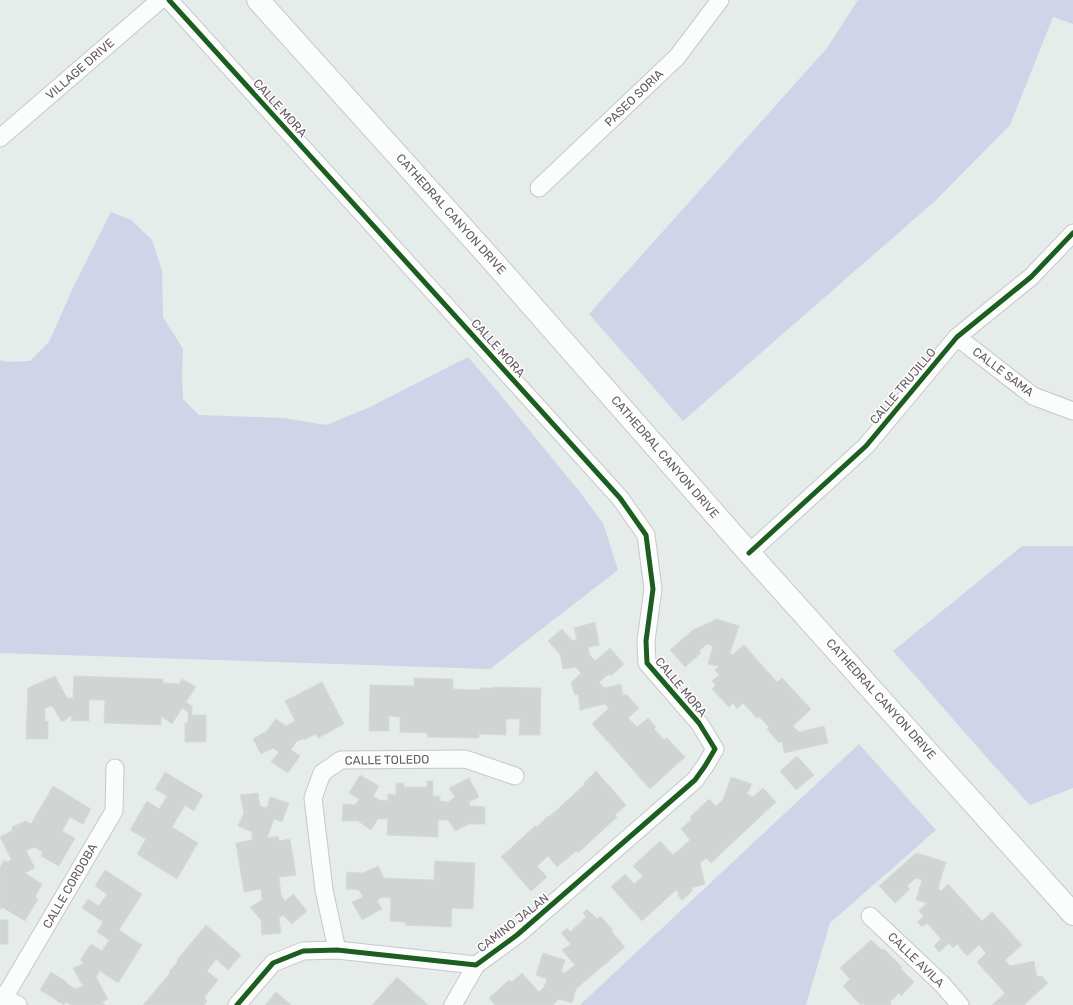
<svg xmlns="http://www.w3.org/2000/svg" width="1073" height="1005" viewBox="0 0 1073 1005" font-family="Rubik,sans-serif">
  <rect width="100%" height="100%" fill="#e6ecea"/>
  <path fill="#cfd4e9" d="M858,0h215v24l-20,-7 -43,108 -75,76 -252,220 -94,-107 238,-266z
    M111,212l20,8 21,20 10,31 1,46 20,32 -1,26 1,24 16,16 85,3 42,7 42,-17 100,-51 30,35 81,99 24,32 15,47 -128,99 -490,-16v-293l8,2 22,-1 19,-19 24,-54z
    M1022,546h51v242l-43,17c-47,-50 -91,-103 -137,-154z
    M859,744l77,86 -106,93 -24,82h-226z"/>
  <path fill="#d0d4d2" stroke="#d4dcd9" d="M717,619l22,7 -9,27 2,2 12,-10 33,37 5,-4 29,31 -18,17 6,6 25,-6 4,17 -44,10 -2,-12 -3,2 -12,-14 2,-2 -10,-10 -2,1 -14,-15 -6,6 -4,-6 -4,4 -17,-18 4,-4 -4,-4 7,-6 -4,-5 4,-4 -11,-2 5,-18 -6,-2 -8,7 2,2 -16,14 -15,-17 23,-20z
    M595,622l4,23 -11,2 1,7 6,7 15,-13 14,16 -13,12 -2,-2 -10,8 5,6 17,-4 2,12 3,-2 13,14 -11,10 9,9 11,-9 8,9 -2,2 10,11 3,-2 18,19 -35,32 -58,-65 17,-16 -4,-4 -25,6 -2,-16 -3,1 -4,-12 10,-10 -5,-6 -13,2 -3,-15 -12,-13 14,-12 10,11h5l-3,-12z
    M55,676l12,22h6l1,-22 89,3v4l16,1 3,-5 14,8 -10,15 6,4v9h14v27h-21v-19h3v-11l-6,-4 -10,16 -11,-8v9l-57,-2 1,-23h-16v21h-18l1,-6 -10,7 -10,-16 -7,2v14l3,-1v18h-22l2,-51z
    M414,678l39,1v10l27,1v-2h14v-1l47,1 -1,47h-21l1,-16h-14v16l-27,-1v4l-52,-1 1,-4 -28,-1v-15l-11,-1v15h-20l1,-46 44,1z
    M322,682l22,42 -26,14 -2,-4 -12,6v-2l-8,4 -5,8 9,6 -12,17 -17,-11 8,-10 -6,-4 -12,6 -8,-15 12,-7v1l11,-14 10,7 9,-5 -10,-20z
    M797,756l17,19 -18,15 -16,-19z
    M596,771l30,34 -11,10 2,2 -39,36 -2,-2 -19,16 -9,-11 -11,10 10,11 -16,14 -30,-34 35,-32 1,2 11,-11 1,1 36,-33 -1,-1z
    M165,772l38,23 -9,16 -9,-6 -13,22 26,16 -21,36 -40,-25 9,-15 -16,-9 17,-29 12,8 8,-13 -12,-7z
    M360,775l19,11 -6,10 6,4 9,1v-7l8,1v-12h8v4h23v-6h6v15h7v5l8,1 7,-5 -6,-9 20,-10 10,19 -10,5 1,4 15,1v17h-16l-14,7 -7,-11h-10v17l-51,-2 1,-16h-10l-7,11 -13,-9h-16l1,-17 12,1 4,-6 -10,-6z
    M731,777l21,7 -5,10 6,3 10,-9 13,14 -65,61 -5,-5 -6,5 5,21 -14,4 2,2 -11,10 -4,-5 1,-2 -3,-3 -34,31 -31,-34 14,-13 9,10 9,-8 -10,-10 27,-25 13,14 17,-15 -9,-11 11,-10 -2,-2 19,-18 7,7 7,-6z
    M53,786l38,23 -8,15 -13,-7 -8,14 13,7 -16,28 -18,-10 2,-4 -9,-5 -8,4 9,17 -10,5 17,11 -7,13 3,2 -13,22 -23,-14 -2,3v-43l4,-7 4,2 3,-3 -11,-22 13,-7 -1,-3 14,-6 5,3z
    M258,793l2,13 7,2 3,-11 19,6 -7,19 -8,-3 -7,19 11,-2 1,5 11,-2 6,36 -17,2 2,18 4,6 8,-7 14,17 -15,13 -9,-9 -4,3 2,15 -19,2 -1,-15 -11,-13 12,-7 -1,-11 -17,3 -8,-49 16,-3v-8l-14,-6 6,-14 -4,-17z
    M916,853l30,9 -8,26 3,3 7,-7 34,37 10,-9 30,33 -17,15 5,6 24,-5 3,16 5,-1 6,7 -24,22h-32l13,-12 -28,-31 9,-9 -7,-8 -12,11 -10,-12 -4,4 -4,-5 -10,9 -5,-6 7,-7 -14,-16 -5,4 -5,-5 7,-6 -5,-5 8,-8 -11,-3 6,-20 -6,-2 -9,8 3,3 -15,14 -16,-17z
    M435,861l40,2 -2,46 -21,-1 -1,19 -46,-2v-3l-15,-1 1,-23 -8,-1 -6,3 5,9 -20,11 -10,-18 11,-5 -4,-7 -13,-1 1,-17 16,1 15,-7 6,12 50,2z
    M105,870l37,24 -23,36 23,15 -24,38 -18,-12 -4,6 12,22 -6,3 3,3h-34l-5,-3 -2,3 -24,-15 11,-18 16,10 -1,1 10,6 7,-3 -10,-18 11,-5 -4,-3 11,-16 11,7 7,-11 -12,-8 6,-10 -21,-14 6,-9 11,7 8,-12 -12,-8z
    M587,909l10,10 3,-3 13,14 -2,1 14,16 -49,42 -4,14 -13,-4 -6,6h-58l-6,-7 20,-18 3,2 10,-9 17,19 5,-5 3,-8 -11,-4 7,-22 22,7 -4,12 4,1 10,-8 -13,-15 9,-6 -10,-11 6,-5 3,4 16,-15 -3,-4z
    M0,920h8v24h-8z
    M206,925l35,30 -13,15 -12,-11 -9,12 11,9 -14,18 3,3 -3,4h-61l27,-32 -1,-1 9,-11 -1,-1z
    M871,940l11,10 2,-1 18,18 -1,2 13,13 -13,14 -2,-3 -9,9 1,3h-27v-3l-3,3 -18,-19 7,-7 -10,-11z
    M397,977l31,28h-56z
    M276,992l15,13h-26z"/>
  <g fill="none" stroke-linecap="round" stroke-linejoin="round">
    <g stroke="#c7c8c8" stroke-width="19">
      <path id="minor" d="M169,0l451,498 26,37 7,54 -7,52 1,22 52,60 16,26 -10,17 -10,14 -178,155 -41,30 -139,-15 -34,1 -30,12 -36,42
        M0,138l160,-138
        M539,188l138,-131 43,-57
        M957,337l76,59 40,15
        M749,553l117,-107 91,-109 74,-60 42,-44
        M870,916l72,68 18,21
        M337,950l-13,-60 -11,-92 9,-25 19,-13 124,-1 50,17
        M0,995l18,10
        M4,998l110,-187 1,-43
        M453,1005l23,-40"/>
    </g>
    <g stroke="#c7c8c8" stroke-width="24">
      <path id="tertiary" d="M258,0l233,259 258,294 324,361"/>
    </g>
    <use href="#minor" stroke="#fbfcfc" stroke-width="17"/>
    <use href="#tertiary" stroke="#fbfcfc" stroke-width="22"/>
    <g stroke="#fff" stroke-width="8">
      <path id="cycleway" d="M169,0l451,498 26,37 7,54 -7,52 1,22 52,60 16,26 -10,17 -10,14 -178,155 -41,30 -139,-15 -34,1 -30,12 -36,42
        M749,553l117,-107 91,-109 74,-60 42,-44"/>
    </g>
    <use href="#cycleway" stroke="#1b5e20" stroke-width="5"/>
  </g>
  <g text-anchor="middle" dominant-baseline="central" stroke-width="3" stroke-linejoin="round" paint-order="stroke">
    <g font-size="12" fill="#655b60" stroke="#fff">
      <text transform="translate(80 69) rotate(-41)">VILLAGE DRIVE</text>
      <text transform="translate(634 98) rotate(-44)">PASEO SORIA</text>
      <text transform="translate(280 108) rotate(48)">CALLE MORA</text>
      <text transform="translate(451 214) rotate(48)">CATHEDRAL CANYON DRIVE</text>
      <text transform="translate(498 348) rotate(48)">CALLE MORA</text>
      <text transform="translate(1003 372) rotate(37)">CALLE SAMA</text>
      <text transform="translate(903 386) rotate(-50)">CALLE TRUJILLO</text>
      <text transform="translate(665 457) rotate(49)">CATHEDRAL CANYON DRIVE</text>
      <text transform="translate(681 687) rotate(50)">CALLE MORA</text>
      <text transform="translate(881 699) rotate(48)">CATHEDRAL CANYON DRIVE</text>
      <text transform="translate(387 760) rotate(-1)">CALLE TOLEDO</text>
      <text transform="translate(70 886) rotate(-60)">CALLE CORDOBA</text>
      <text transform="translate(513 923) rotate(-38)">CAMINO JALAN</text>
      <text transform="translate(916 960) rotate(44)">CALLE AVILA</text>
    </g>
  </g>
</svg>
